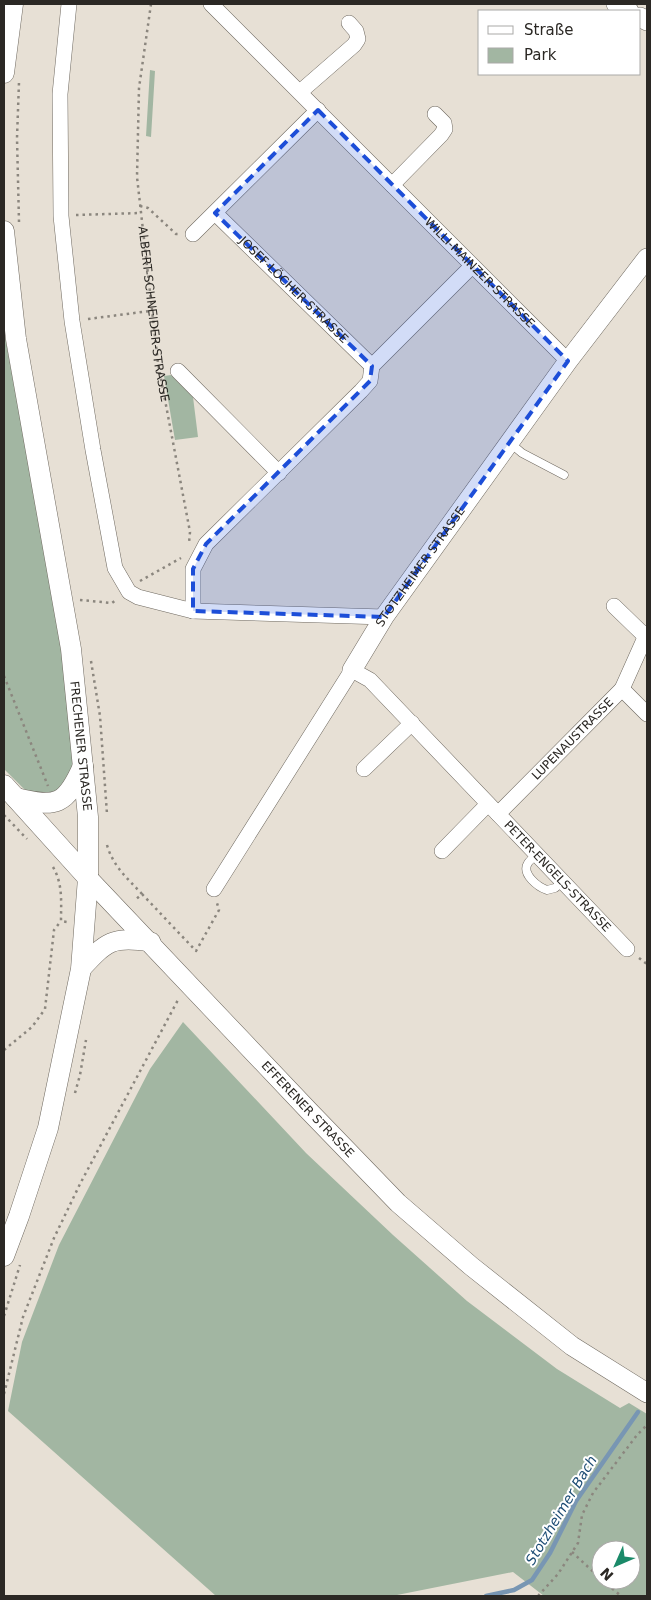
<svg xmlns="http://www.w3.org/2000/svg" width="651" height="1600" viewBox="0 0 651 1600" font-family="'DejaVu Sans',sans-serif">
  <rect width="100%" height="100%" fill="#e7e0d5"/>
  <path fill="#a2b6a2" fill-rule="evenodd" d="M150,70l5,1 -4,66 -5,-1z
    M4,330l59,323 10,109c-2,11 -8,26 -19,30 -5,3 -14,2 -20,3l-10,-6 -20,-20z
    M171,375l22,22 5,40 -23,3 -11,-64z
    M183,1022l123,131 87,82 74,66 90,68 63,39 9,-5 18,11v182h-103l-31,-24 -121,24h-176l-208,-185 14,-69 37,-97 91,-176zM601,1550h30v30h-30z"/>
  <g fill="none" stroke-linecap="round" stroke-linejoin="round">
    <path stroke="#7896b3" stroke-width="4.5" d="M486,1596l28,-6 18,-10 18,-27 26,-52 62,-89"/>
    <g stroke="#6f6960" stroke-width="9">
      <path id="service" d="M509,442l13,11 42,22
        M537,854c-3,3 -7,6 -9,9 -7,11 10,24 19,27l8,-2 8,-7"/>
    </g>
    <g stroke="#6f6960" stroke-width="16">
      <g id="minor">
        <path d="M69,4l-9,90 1,122 11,105 21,129 22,118 14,24 9,5 55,14 191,6"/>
        <path id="s2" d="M211,4l357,357"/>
        <path d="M300,92l54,-47 4,-6 -2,-8 -7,-8"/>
        <path d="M392,185l49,-50 4,-6 -1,-6 -9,-9"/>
        <path id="s3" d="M215,213l157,153"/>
        <path d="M193,234l125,-124"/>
        <path d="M178,371l101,102"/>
        <path d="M614,606l31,30"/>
        <path d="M193,611v-42l13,-25 155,-153 9,-10 2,-15 100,-100"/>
        <path d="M622,689l25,-56"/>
        <path d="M364,769l48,-46"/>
        <path id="s4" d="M498,814l124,-125 25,25"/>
        <path d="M442,851l46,-47"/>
        <path id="s5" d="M214,889l138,-219 18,10 257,269"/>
      </g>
    </g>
    <g stroke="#6f6960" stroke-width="20">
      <g id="tertiary">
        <path d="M616,4l13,7"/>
        <path d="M640,17l7,4"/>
        <path id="s6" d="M352,670l32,-53 184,-256 79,-103"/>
        <path id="s7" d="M88,878l221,233 89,92 73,63 101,80 75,47"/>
        <path d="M81,969c26,-28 31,-33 70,-27"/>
      </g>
    </g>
    <g stroke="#6f6960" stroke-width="21">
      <g id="secondary">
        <path d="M4,73l9,-69"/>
        <path id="s8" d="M4,231l12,108 55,310 17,168v61l-7,91 -33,159 -29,88 -15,40"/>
        <path d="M4,785l84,93"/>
        <path d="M16,798c41,10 50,7 67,-32"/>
      </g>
    </g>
    <g stroke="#8b867e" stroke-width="2.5" stroke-dasharray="2.5 4" stroke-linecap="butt">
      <path id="s1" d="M151,4l-12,84 -2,89 21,186 32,169 -1,11"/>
      <path d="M140,206l8,2 28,26h3"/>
      <path d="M76,215l64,-2"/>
      <path d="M19,222l-2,-84 2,-56"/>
      <path d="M88,319l62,-8"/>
      <path d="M140,581l41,-23"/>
      <path d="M80,600l32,3 4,-3"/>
      <path d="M91,661l9,55 7,98"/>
      <path d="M4,676l44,110"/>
      <path d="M4,815l23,24"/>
      <path d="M107,845c6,21 20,33 35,49l-8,7"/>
      <path d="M53,867c10,17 8,35 8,54l6,1"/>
      <path d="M142,894l54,57 23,-41 -2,-7"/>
      <path d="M639,958l8,6"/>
      <path d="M4,1050l28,-23 13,-18 9,-79 7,-9"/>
      <path d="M75,1093l5,-18 6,-35"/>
      <path d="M4,1316l16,-51"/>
      <path d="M4,1394l19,-77 31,-79 26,-54 99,-186"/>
      <path d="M572,1552l29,27"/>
      <path d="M602,1580l19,16"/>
      <path d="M538,1596l20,-22 20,-31 4,-28 11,-22 44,-58 10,-10"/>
    </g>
    <use href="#service" stroke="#fff" stroke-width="8"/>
    <use href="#minor" stroke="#fff" stroke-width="15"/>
    <use href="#tertiary" stroke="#fff" stroke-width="19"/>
    <use href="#secondary" stroke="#fff" stroke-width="20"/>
  </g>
  <path fill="#1d4ed8" fill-opacity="0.2" stroke="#1d4ed8" stroke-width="4" stroke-dasharray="10 6" stroke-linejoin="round" d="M318,110l250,251 -184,256 -191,-6v-42l13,-25 164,-163 2,-15 -157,-153z"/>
  <g text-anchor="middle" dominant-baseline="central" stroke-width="4" stroke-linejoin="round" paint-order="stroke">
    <g font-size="12" fill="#2b2824" stroke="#fff">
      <text stroke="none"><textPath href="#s2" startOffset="380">WILLI-MAINZER-STRASSE</textPath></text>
      <text stroke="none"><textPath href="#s3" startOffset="110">JOSEF-LÖCHER-STRASSE</textPath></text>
      <text stroke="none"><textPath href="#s1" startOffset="312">ALBERT-SCHNEIDER-STRASSE</textPath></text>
      <text stroke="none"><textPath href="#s6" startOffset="124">STOTZHEIMER STRASSE</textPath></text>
      <text stroke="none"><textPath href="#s4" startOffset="106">LUPENAUSTRASSE</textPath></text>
      <text stroke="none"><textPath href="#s8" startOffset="521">FRECHENER STRASSE</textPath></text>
      <text stroke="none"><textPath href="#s5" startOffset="551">PETER-ENGELS-STRASSE</textPath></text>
      <text stroke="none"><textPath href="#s7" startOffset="319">EFFERENER STRASSE</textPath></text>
    </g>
    <g font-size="14" font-style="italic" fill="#1c4c74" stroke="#fff">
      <text transform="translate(561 1510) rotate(-59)">Stotzheimer Bach</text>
    </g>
  </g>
  <rect width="651" height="1600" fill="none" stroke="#2b2824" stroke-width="10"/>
  <rect x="478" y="10" width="162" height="65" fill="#ffffff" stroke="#aaa9a7"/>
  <rect x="488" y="26" width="25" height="8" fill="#ffffff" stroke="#aaa9a7"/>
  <text x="524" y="35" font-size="15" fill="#2b2824">Straße</text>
  <rect x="488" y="48" width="25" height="15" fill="#a2b6a2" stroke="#aaa9a7"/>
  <text x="524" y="60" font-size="15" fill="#2b2824">Park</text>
  <g transform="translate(616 1565) rotate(225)"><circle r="24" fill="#ffffff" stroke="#aaa9a7"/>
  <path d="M0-4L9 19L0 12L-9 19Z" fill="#1a8a69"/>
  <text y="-8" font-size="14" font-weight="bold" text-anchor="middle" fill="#2b2824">N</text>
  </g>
</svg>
